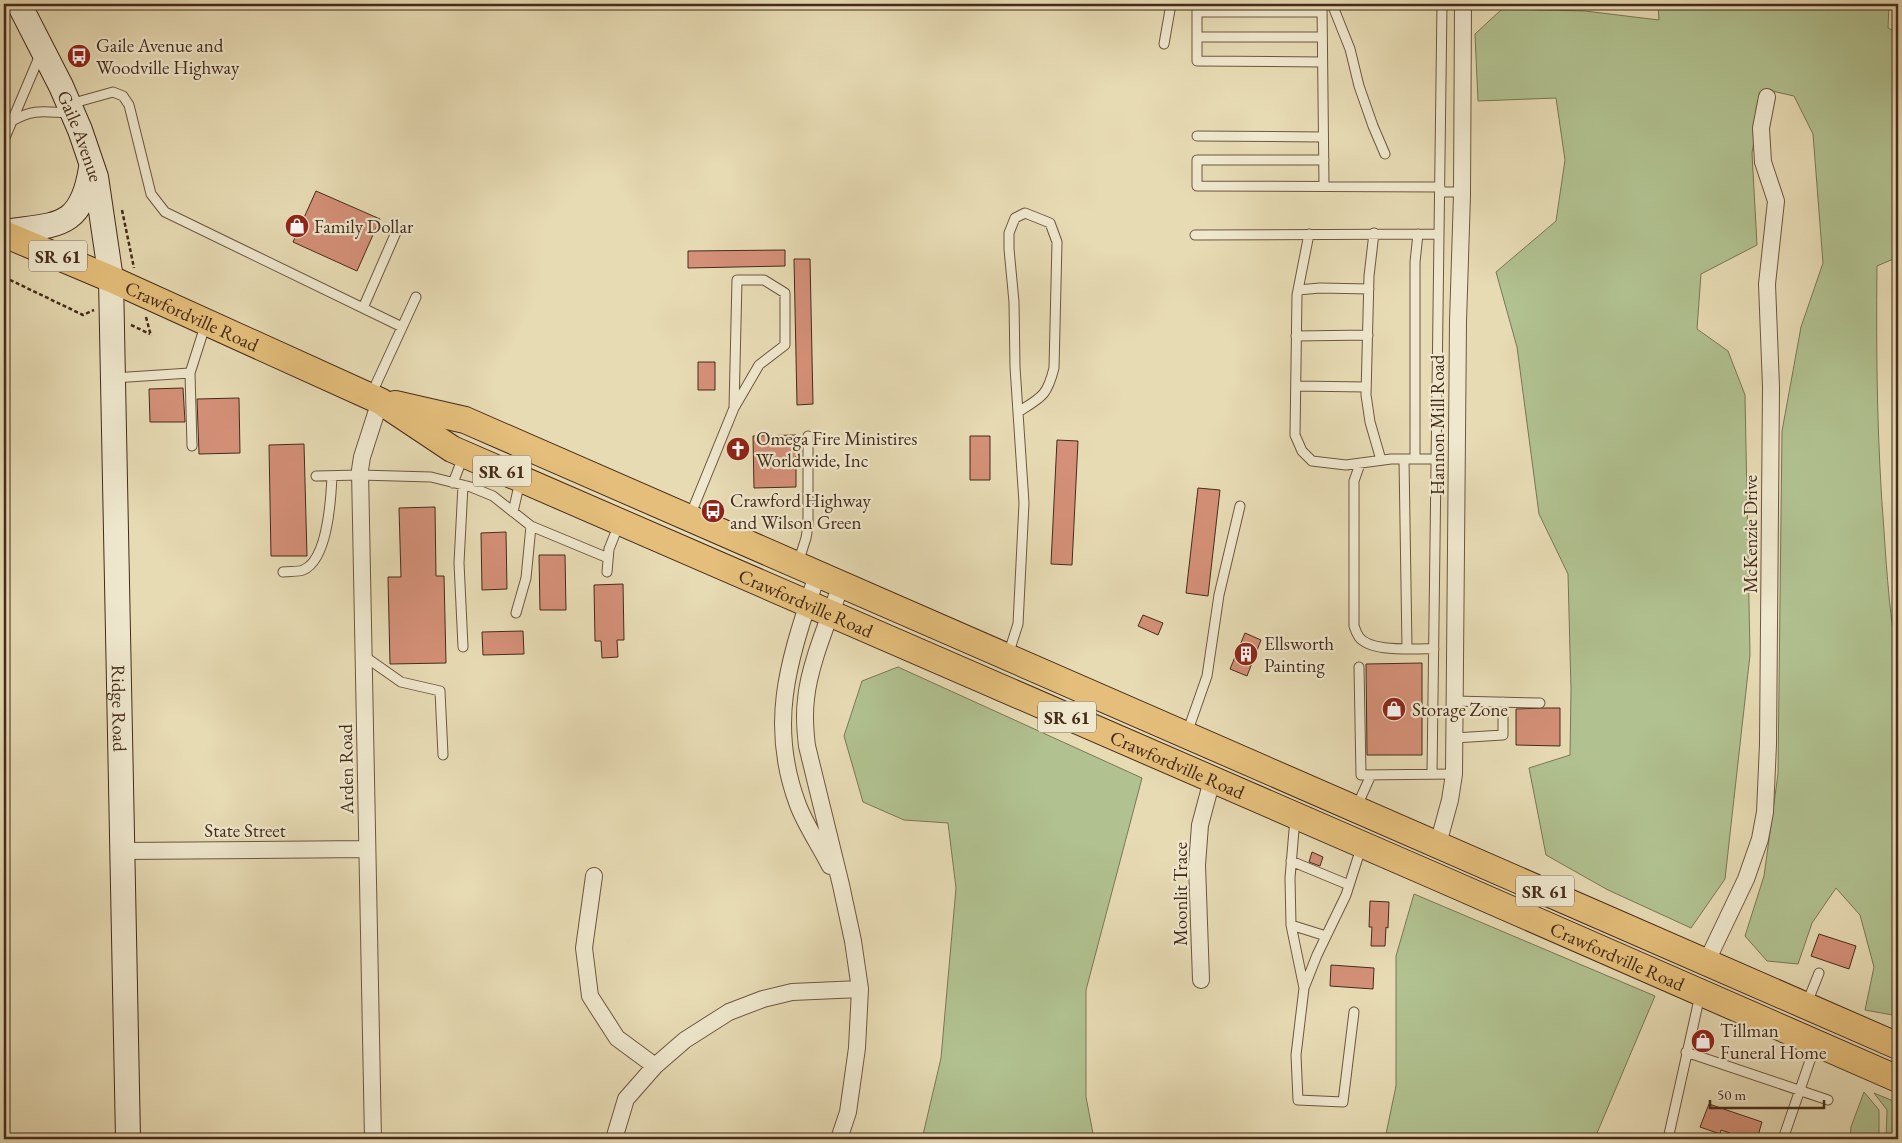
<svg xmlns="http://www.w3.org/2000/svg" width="1902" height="1143" viewBox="0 0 1902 1143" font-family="'EB Garamond',serif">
  <rect width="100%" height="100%" fill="#e7dbb4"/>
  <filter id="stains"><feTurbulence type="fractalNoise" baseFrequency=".004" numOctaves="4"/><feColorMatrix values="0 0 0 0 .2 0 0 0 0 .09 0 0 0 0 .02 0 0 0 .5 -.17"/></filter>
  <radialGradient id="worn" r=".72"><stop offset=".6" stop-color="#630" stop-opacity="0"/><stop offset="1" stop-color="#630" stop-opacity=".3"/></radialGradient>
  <path fill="#b1c190" stroke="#7b7655" d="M1658,4h231l-1,24 10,5v224l-21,9c-1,89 0,177 7,265 3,45 6,87 14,132v353l-33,-6 9,-43 -14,-52 -24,-27 -24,35 -14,41 -31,-3 -22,-25 19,-60 14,-102 4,-343 19,-104 22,-64 -10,-129 -19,-38 -31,-7 -11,64 5,92 -56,29 -4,55 31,22 17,44 5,260 -25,224 -34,49 -83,-38 -62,-35 -17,-87 41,-13 1,-65 -3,-116 -29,-60 -22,-167 -21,-75 60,-51 9,-61 -9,-62 -78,3 -3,-67 27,-25 83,2 74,9z
    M898,667l244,111 -56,212v107l8,42h-172l19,-81 15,-170 -8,-65 -44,-3 -41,-18 -19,-66 18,-55z
    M1414,894l241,102 -58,137 5,6h-224l8,-5 10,-48v-130z
    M1864,1092l15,18v29h-29l1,-12z
    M1874,1093l24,10v36h-12l1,-29z"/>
  <path fill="#d49078" stroke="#452a1a" d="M316,191l64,28 -23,52 -64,-29z
    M785,250v16l-97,2v-17z
    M794,259h16l3,145 -16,1z
    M698,362h17v28h-17z
    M183,388l2,34h-35l-1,-33z
    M239,398l1,55 -41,1 -2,-55z
    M796,435v52l-42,1 -1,-52z
    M970,436h20v44h-20z
    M1057,440l21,1 -6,124 -21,-1z
    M304,444l3,112h-36l-2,-111z
    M1198,488l22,2 -12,106 -22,-3z
    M435,507l1,69h8l2,87 -56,1 -2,-87h13l-2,-69z
    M506,532l1,57 -25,1 -1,-57z
    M539,555h26l1,55h-26z
    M623,584l1,56h-7l1,17 -16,1 -1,-17h-6l-1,-56z
    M1143,615l20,8 -5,12 -20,-9z
    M523,631l1,23 -41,1 -1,-23z
    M1245,633l16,7 -14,36 -17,-7z
    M1422,663v92h-55l-1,-91z
    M1544,708h16v38l-44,-1v-36z
    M1312,852l11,5 -3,9 -11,-4z
    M1370,901l19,1 -1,26 -2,-1 -1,19h-14l1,-19h-3z
    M1819,934l37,12 -7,23 -38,-13z
    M1331,965l43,3 -1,21 -43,-3z
    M1709,1104l53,18 -5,17h-10l-26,-9 -1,4 -20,-7z"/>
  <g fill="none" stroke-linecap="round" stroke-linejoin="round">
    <g stroke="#6e5640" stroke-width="11">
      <path id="lane" d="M1197,4v57l125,1
        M1322,4l2,182
        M1332,4l18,45 9,37 14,40 12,28
        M1197,12h125
        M1197,37h125
        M1164,44l7,-40
        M70,104l43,-12 10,4 6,9 22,89 14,18 237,115
        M12,121c22,-13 33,-9 57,-8
        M1197,136l126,1
        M4,140l36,-85
        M1324,160h-127v26l243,1
        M1440,192h22
        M1374,233l-5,43 -3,119 4,27 11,38
        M1309,234l-12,61 -2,140 7,16 10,10 34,4 45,-6h45
        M1195,235l244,-1
        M1298,290l22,-2 49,1
        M363,308l34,-78
        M1296,336l72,-1
        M113,378l77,-5
        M1296,386l70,1
        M371,395l45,-98
        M192,446l-2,-73 16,-50
        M1404,459l3,189
        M1415,459v-197l3,-28
        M1360,464l-6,17v145c1,3 3,8 5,11 12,16 56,11 75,12
        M316,476l44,-1 71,2 40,10 22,9 38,30 77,32
        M453,483l10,-26
        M513,512l7,-31
        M690,516l44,-108 3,-128h27l21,13v52l-26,20 -25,43
        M798,563l8,-25 2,-12v-90
        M283,572c6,-1 15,0 20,-2 25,-10 28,-72 29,-94
        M607,572l2,-23 10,-25
        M516,613l10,-35 5,-52
        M463,647l-4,-84 4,-78
        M1008,655l10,-31 6,-121 -9,-136 -1,-65 -5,-53v-16l6,-15 10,-5 25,10 7,19 -3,126c-7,28 -12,29 -36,44
        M364,656l37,26 39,9 3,64
        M1359,667l2,108 93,-1
        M1454,701l86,2
        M1187,733l20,-57 12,-81 21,-89
        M1454,738l49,-3v-33
        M1432,774l10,-770
        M1357,806l14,-31
        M1295,818l-5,60 1,47 13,63
        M1291,861l58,24
        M1291,925l35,11
        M1807,1003l12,-30
        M1354,1012l-11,90 -45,-2 -2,-45 8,-67 13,-33 29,-60 15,-47
        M1686,1052l142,48
        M1668,1139l32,-144
        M1783,1139l32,-93"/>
    </g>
    <g stroke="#6e5640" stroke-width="18">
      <path id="street" d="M817,575c-26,81 -51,145 -19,230 8,21 22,41 32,61
        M1438,844l12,-44 4,-26 4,-452 4,-127 1,-191
        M122,851l245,-2
        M594,876l-10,72 6,48 27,42 38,28
        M1706,963l40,-84 14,-40 5,-27 3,-68 3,-357 -4,-103 9,-83 -13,-39 -2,-34 6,-31
        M1201,980l-4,-115 3,-40 12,-45
        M373,1139l-13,-669 2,-13 18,-56
        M614,1139l12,-40 29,-33 30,-26 44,-28 34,-13 29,-7 68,-3
        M839,1139l9,-27 9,-64 3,-59 -7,-48 -12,-56 -34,-139c-2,-16 -3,-31 -1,-47 3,-34 23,-80 35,-114"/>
    </g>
    <g stroke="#452a1a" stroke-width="26">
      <g id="secondary">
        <path id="s1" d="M19,4l42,82 19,44 16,47 15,102 17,860"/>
        <path d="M4,232c53,-8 77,-2 87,-64"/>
      </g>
    </g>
    <g stroke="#452a1a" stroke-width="28">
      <g id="primary">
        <path id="s2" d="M4,234l107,45 269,122 72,48 978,425 468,205"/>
        <path d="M395,404l70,16 1433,626"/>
      </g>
    </g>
    <path stroke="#452a1a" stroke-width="2.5" stroke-dasharray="4 2.5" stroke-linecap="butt" d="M122,210l12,58
      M4,277l79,38 11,-5
      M146,317l5,19
      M131,325l19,9"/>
    <use href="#lane" stroke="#efe8ce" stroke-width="9"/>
    <use href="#street" stroke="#efe8ce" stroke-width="16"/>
    <use href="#secondary" stroke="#efe8ce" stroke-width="24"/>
    <use href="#primary" stroke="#e4be7a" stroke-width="26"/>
  </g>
  <defs>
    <g id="bus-disc" transform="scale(1.25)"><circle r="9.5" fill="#8f2418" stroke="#efe8ce"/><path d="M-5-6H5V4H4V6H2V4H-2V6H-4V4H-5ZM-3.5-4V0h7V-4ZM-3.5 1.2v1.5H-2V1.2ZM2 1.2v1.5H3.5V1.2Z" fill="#fff"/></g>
    <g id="shop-disc" transform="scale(1.25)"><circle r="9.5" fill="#8f2418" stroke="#efe8ce"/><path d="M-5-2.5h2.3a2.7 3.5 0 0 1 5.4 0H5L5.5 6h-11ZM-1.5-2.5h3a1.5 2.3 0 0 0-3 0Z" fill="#fff"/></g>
    <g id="church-disc" transform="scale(1.25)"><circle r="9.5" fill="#8f2418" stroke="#efe8ce"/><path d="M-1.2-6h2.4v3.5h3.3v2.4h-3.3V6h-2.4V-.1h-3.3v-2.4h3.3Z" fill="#fff"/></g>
    <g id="building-disc" transform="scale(1.25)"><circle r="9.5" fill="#8f2418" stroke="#efe8ce"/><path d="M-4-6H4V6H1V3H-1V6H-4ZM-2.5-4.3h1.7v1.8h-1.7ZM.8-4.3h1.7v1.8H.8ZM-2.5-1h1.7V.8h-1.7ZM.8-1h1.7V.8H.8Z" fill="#fff"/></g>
  </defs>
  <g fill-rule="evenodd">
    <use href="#bus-disc" x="79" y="56"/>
    <use href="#shop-disc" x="297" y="226"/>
    <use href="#church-disc" x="738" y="449"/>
    <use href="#bus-disc" x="713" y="511"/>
    <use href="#building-disc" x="1246" y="654"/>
    <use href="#shop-disc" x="1394" y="709"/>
    <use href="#shop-disc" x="1703" y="1041"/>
  </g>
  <g text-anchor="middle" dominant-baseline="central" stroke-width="4.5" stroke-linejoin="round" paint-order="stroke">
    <g fill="#efe8ce" stroke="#786350" stroke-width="1">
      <rect x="29" y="240.5" width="58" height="31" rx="4"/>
      <rect x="473" y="455.5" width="58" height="31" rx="4"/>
      <rect x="1038" y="701.5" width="58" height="31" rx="4"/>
      <rect x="1516" y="875.5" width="58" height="31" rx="4"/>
    </g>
    <g font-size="18" font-weight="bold" fill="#452a1a">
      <text x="58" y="256">SR 61</text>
      <text x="502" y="471">SR 61</text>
      <text x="1067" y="717">SR 61</text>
      <text x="1545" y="891">SR 61</text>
    </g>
    <g font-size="19" fill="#452a1a" stroke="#efe8ce" text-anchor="start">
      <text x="96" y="45">Gaile Avenue and<tspan x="96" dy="22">Woodville Highway</tspan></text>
      <text x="314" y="226">Family Dollar</text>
      <text x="756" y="438">Omega Fire Ministires<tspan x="756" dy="22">Worldwide, Inc</tspan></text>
      <text x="730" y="500">Crawford Highway<tspan x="730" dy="22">and Wilson Green</tspan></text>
      <text x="1264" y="643">Ellsworth<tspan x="1264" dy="22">Painting</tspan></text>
      <text x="1412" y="709">Storage Zone</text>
      <text x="1720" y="1030">Tillman<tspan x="1720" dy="22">Funeral Home</tspan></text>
    </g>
    <g font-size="19" fill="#452a1a" stroke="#efe8ce">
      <text stroke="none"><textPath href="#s1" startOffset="146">Gaile Avenue</textPath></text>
      <text stroke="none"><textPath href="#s2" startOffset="205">Crawfordville Road</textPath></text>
      <text transform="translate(1437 425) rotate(-90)">Hannon Mill Road</text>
      <text transform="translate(1750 534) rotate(-90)">McKenzie Drive</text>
      <text stroke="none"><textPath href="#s2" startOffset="884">Crawfordville Road</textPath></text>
      <text stroke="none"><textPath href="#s1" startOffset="722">Ridge Road</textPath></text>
      <text stroke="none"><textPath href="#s2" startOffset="1289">Crawfordville Road</textPath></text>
      <text transform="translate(346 769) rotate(-91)">Arden Road</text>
      <text x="245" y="830">State Street</text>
      <text transform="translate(1180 894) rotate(-90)">Moonlit Trace</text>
      <text stroke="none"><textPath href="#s2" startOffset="1769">Crawfordville Road</textPath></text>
    </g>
  </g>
  <rect width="1902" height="1143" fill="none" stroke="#e7dbb4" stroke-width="20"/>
  <rect x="5" y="5" width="1892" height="1133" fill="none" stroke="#452a1a" stroke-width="2.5"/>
  <rect x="10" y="10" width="1882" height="1123" fill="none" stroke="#452a1a"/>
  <path d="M1710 1100v8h114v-8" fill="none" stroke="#452a1a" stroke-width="2.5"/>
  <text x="1717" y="1100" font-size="15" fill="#452a1a" stroke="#efe8ce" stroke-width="4" paint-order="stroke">50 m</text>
  <rect width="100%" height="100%" filter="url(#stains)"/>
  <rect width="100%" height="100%" fill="url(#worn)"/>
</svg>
